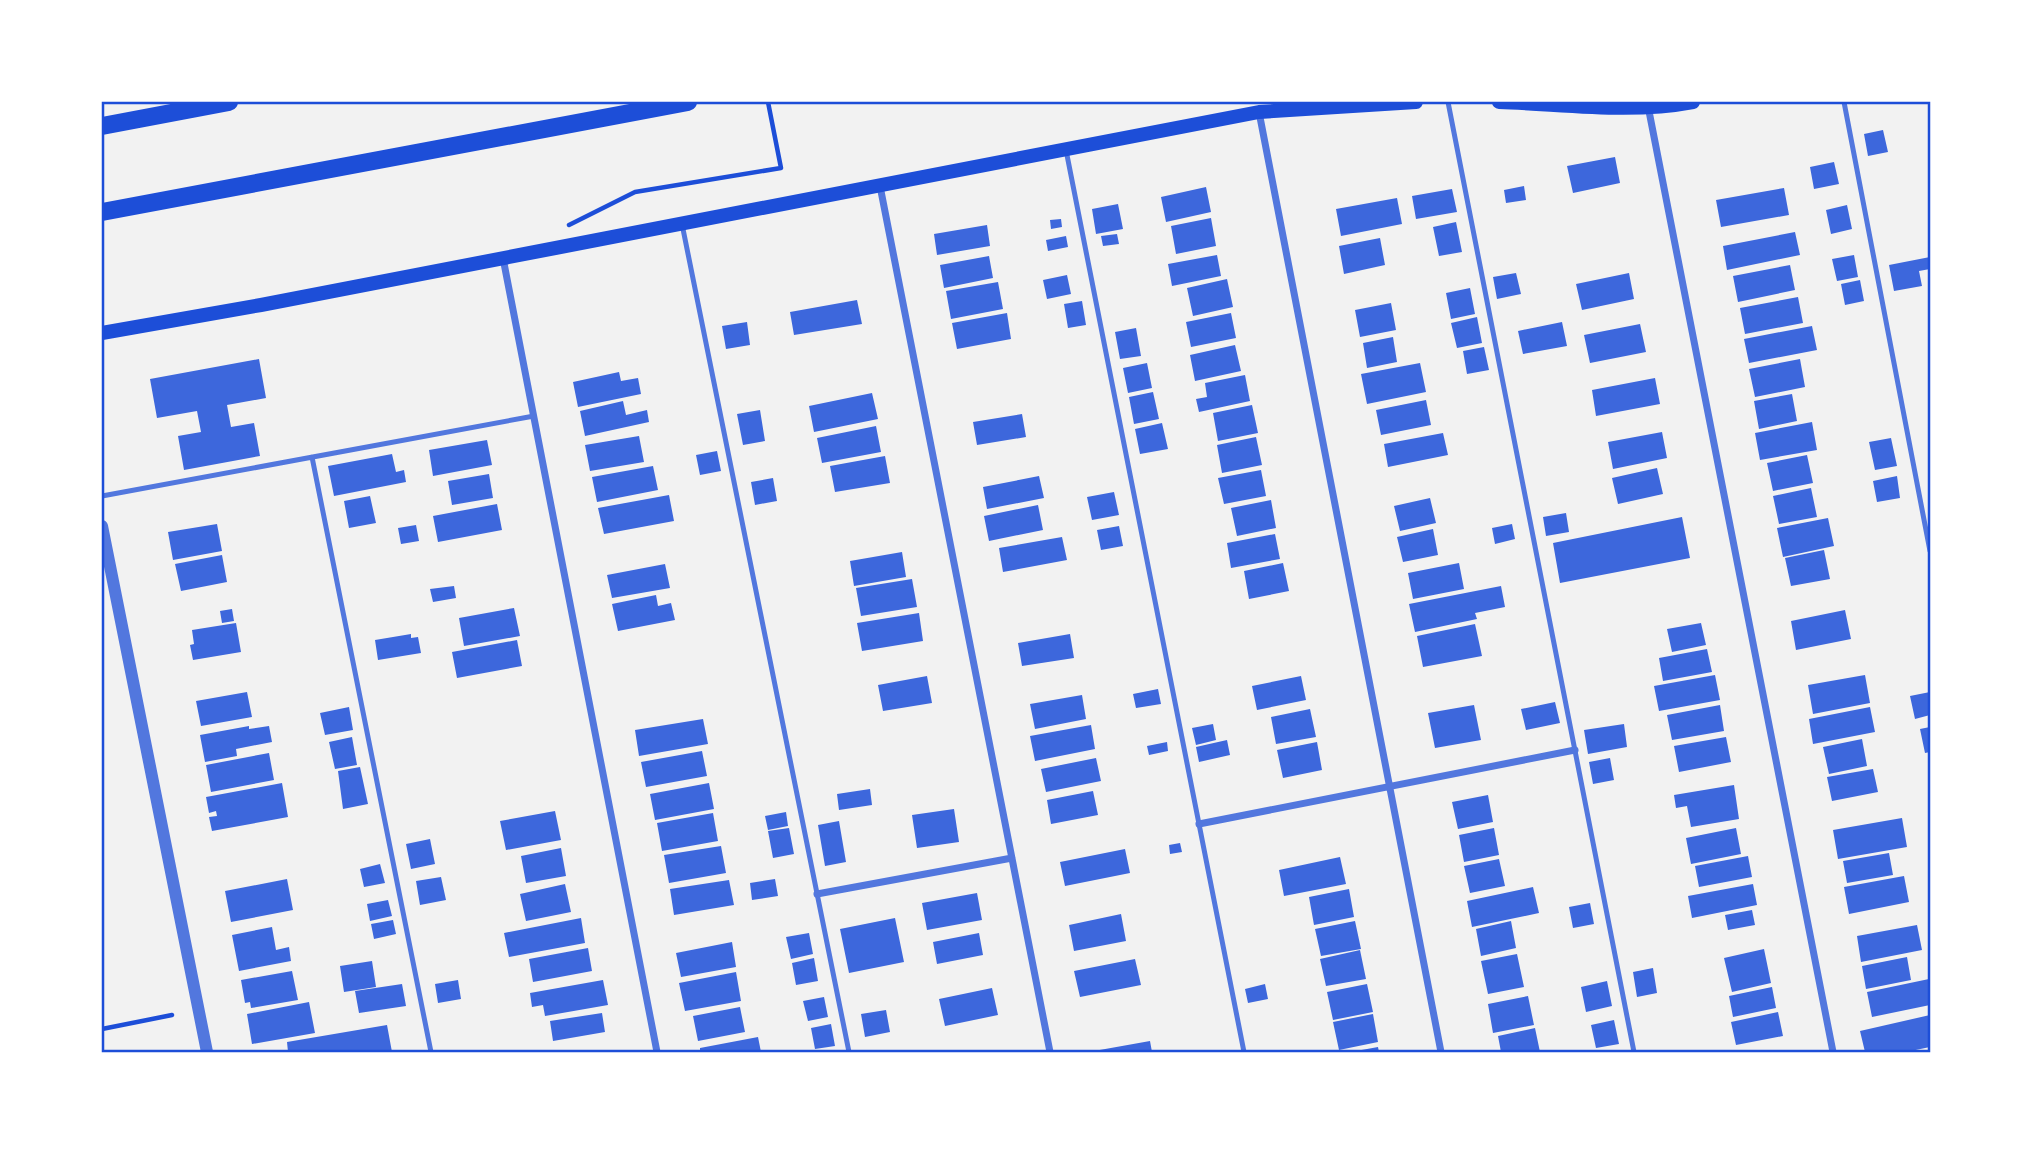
<svg xmlns="http://www.w3.org/2000/svg" width="2032" height="1154" viewBox="0 0 2032 1154" font-family="Jost,sans-serif">
  <rect width="100%" height="100%" fill="#f2f2f2"/>
  <path fill="#3d67dc" d="M1883,130l5,22 -20,4 -4,-22z
    M1615,157l5,26 -47,10 -6,-27z
    M1834,162l5,22 -25,5 -4,-22z
    M1524,186l2,14 -20,3 -2,-13z
    M1206,187l5,25 -45,10 -5,-25z
    M1784,188l5,27 -68,12 -5,-27z
    M1452,189l5,23 -41,7 -4,-23z
    M1397,198l5,26 -61,12 -5,-27z
    M1118,204l5,25 -27,5 -4,-25z
    M1847,205l5,24 -21,5 -5,-24z
    M1211,218l5,28 -40,8 -5,-28z
    M1061,219l1,8 -11,2 -1,-9z
    M1456,222l6,30 -23,4 -6,-29z
    M987,225l3,21 -53,9 -3,-21z
    M1795,232l5,23 -73,15 -4,-24z
    M1117,234l2,10 -16,2 -2,-10z
    M1066,236l2,11 -20,4 -2,-11z
    M1380,238l5,27 -41,9 -5,-28z
    M1217,255l4,21 -49,10 -4,-22z
    M1854,255l4,22 -21,4 -5,-22z
    M989,256l4,22 -49,10 -4,-23z
    M1930,257v12l-11,2 3,15 -28,5 -5,-26z
    M1790,265l5,25 -57,12 -5,-26z
    M1516,273l5,21 -24,5 -4,-22z
    M1629,273l5,26 -52,11 -6,-26z
    M1067,275l4,19 -24,5 -4,-19z
    M1227,279l6,28 -40,9 -6,-28z
    M1860,280l4,21 -19,4 -4,-21z
    M998,282l5,27 -52,10 -5,-28z
    M1470,288l5,26 -24,5 -5,-26z
    M1798,297l5,26 -58,11 -5,-26z
    M857,300l5,24 -68,11 -4,-23z
    M1082,301l4,24 -18,3 -4,-24z
    M1391,303l5,27 -36,7 -5,-27z
    M1007,313l4,26 -54,10 -5,-26z
    M1231,313l5,25 -45,9 -5,-25z
    M1477,317l5,26 -25,5 -6,-25z
    M747,322l3,23 -24,4 -4,-23z
    M1562,322l5,24 -44,8 -5,-23z
    M1640,324l6,28 -56,11 -6,-28z
    M1812,326l5,24 -68,13 -5,-24z
    M1136,328l5,28 -21,3 -5,-27z
    M1393,337l4,25 -30,6 -4,-25z
    M1235,345l6,26 -46,10 -5,-26z
    M1484,347l5,23 -22,4 -4,-23z
    M259,359l7,39 -39,7 4,22 23,-4 6,33 -76,14 -6,-34 23,-4 -4,-21 -40,7 -7,-39z
    M1800,359l5,28 -50,10 -6,-28z
    M1147,363l5,25 -24,5 -5,-25z
    M1420,363l6,29 -59,12 -6,-30z
    M619,372l2,9 17,-3 3,16 -63,13 -5,-25z
    M1245,375l5,26 -51,11 -3,-13 11,-2 -2,-14z
    M1655,378l5,26 -64,12 -4,-26z
    M1153,392l6,27 -25,5 -5,-27z
    M872,393l6,26 -64,13 -5,-26z
    M1792,394l5,27 -38,8 -5,-28z
    M1426,400l5,25 -50,10 -5,-25z
    M623,401l3,14 21,-5 2,12 -64,14 -5,-25z
    M1252,405l6,28 -40,8 -5,-28z
    M760,410l5,31 -22,4 -6,-31z
    M1022,414l4,23 -49,8 -4,-23z
    M1812,422l5,28 -57,10 -5,-27z
    M1162,423l6,26 -28,5 -5,-25z
    M876,426l5,26 -59,11 -5,-25z
    M1662,432l5,26 -54,11 -5,-27z
    M1443,433l5,22 -60,12 -4,-23z
    M639,436l5,26 -54,9 -5,-26z
    M1256,437l6,28 -40,8 -5,-28z
    M1891,438l6,28 -22,4 -6,-28z
    M487,440l5,25 -59,11 -4,-26z
    M717,451l4,20 -21,4 -4,-20z
    M392,454l4,18 8,-2 2,12 -72,14 -6,-30z
    M1807,455l6,28 -40,8 -6,-28z
    M885,456l5,27 -55,9 -5,-26z
    M653,466l5,24 -61,12 -5,-25z
    M1657,468l6,26 -45,10 -6,-26z
    M1261,470l5,26 -42,8 -6,-26z
    M489,474l4,24 -41,7 -4,-24z
    M1039,476l5,22 -57,11 -4,-22z
    M1897,476l3,22 -23,4 -4,-21z
    M773,478l4,23 -22,4 -4,-23z
    M1811,488l6,29 -38,7 -6,-28z
    M1114,492l5,23 -27,5 -5,-23z
    M669,495l5,26 -70,13 -6,-26z
    M370,496l6,27 -27,5 -5,-27z
    M1430,498l6,25 -36,8 -6,-25z
    M1271,500l5,28 -39,8 -6,-28z
    M497,504l5,26 -64,12 -5,-26z
    M1038,505l5,25 -54,11 -5,-25z
    M1566,513l3,19 -23,4 -3,-19z
    M1682,517l8,41 -130,25 -7,-40z
    M1828,518l6,28 -51,11 -6,-29z
    M217,524l5,27 -49,9 -5,-28z
    M1512,524l3,15 -20,5 -3,-16z
    M416,525l3,16 -18,3 -3,-16z
    M1119,526l4,20 -22,4 -4,-20z
    M1433,529l5,26 -35,7 -6,-25z
    M1275,534l5,25 -49,9 -4,-25z
    M1062,537l5,23 -64,12 -4,-24z
    M1824,550l6,29 -39,7 -6,-28z
    M902,552l4,25 -52,9 -4,-25z
    M222,555l5,27 -46,9 -6,-27z
    M1283,563l6,28 -40,8 -5,-28z
    M1459,563l5,26 -51,10 -5,-26z
    M665,564l5,24 -58,10 -5,-23z
    M912,579l5,28 -56,9 -5,-28z
    M454,586l2,12 -23,4 -3,-13z
    M1501,586l4,21 -30,6 2,6 -62,13 -6,-28z
    M656,595l2,11 13,-3 4,17 -57,11 -6,-27z
    M514,608l6,28 -56,10 -5,-28z
    M232,609l2,12 -12,2 -2,-12z
    M1845,610l6,29 -55,11 -5,-29z
    M919,613l4,28 -61,10 -5,-28z
    M236,623l5,29 -48,8 -3,-15 4,-1 -2,-14z
    M1701,623l5,22 -34,7 -5,-23z
    M1475,624l7,32 -59,11 -6,-31z
    M411,634v4l7,-1 3,16 -43,7 -3,-20z
    M1070,634l4,24 -52,8 -4,-23z
    M517,640l5,26 -65,12 -5,-26z
    M1707,649l5,23 -49,9 -4,-23z
    M1715,675l5,25 -61,11 -5,-25z
    M1865,675l5,28 -57,11 -5,-29z
    M927,676l5,27 -49,8 -5,-26z
    M1301,676l5,24 -49,10 -5,-24z
    M1158,689l3,15 -25,4 -3,-14z
    M247,692l5,25 -51,9 -5,-25z
    M1930,692v23l-15,4 -5,-23z
    M1082,695l4,24 -51,10 -5,-25z
    M1555,702l5,21 -34,7 -5,-21z
    M1474,705l7,35 -46,8 -7,-35z
    M1720,705l4,26 -52,9 -5,-25z
    M349,707l4,23 -28,5 -5,-22z
    M1870,707l5,25 -62,12 -4,-25z
    M1310,709l6,28 -40,7 -5,-27z
    M703,719l5,25 -69,12 -4,-26z
    M1213,724l3,16 -20,5 -4,-17z
    M1624,724l3,23 -39,7 -4,-24z
    M1091,725l4,24 -60,12 -5,-25z
    M249,726v3l20,-3 3,16 -36,7 1,7 -32,6 -5,-27z
    M1930,727v25l-5,1 -5,-24z
    M352,737l5,28 -22,4 -6,-27z
    M1726,737l5,25 -52,10 -5,-26z
    M1862,739l5,27 -38,8 -6,-27z
    M1227,740l3,15 -31,7 -3,-15z
    M1167,742l1,9 -19,4 -2,-9z
    M1317,742l5,28 -39,8 -6,-28z
    M702,751l5,25 -61,11 -5,-25z
    M269,753l5,27 -63,12 -5,-27z
    M1096,758l5,23 -55,11 -5,-23z
    M1610,758l4,22 -21,4 -4,-22z
    M360,767l8,37 -25,5 -5,-38z
    M1873,769l5,23 -46,9 -5,-24z
    M282,783l6,34 -76,14 -3,-14 8,-1 -1,-5 -7,2 -3,-16z
    M709,783l5,26 -59,11 -5,-26z
    M1734,785l5,34 -48,8 -4,-21 -11,2 -2,-13z
    M870,789l2,16 -33,5 -2,-16z
    M1093,791l5,24 -47,9 -4,-24z
    M1488,795l5,27 -35,7 -6,-27z
    M954,809l5,33 -42,6 -5,-33z
    M555,811l6,29 -55,10 -6,-29z
    M786,812l2,14 -20,4 -3,-14z
    M713,813l5,28 -56,10 -5,-28z
    M1902,818l5,29 -69,12 -5,-29z
    M839,821l7,41 -21,4 -7,-41z
    M789,828l5,26 -21,4 -5,-27z
    M1494,828l5,27 -35,7 -5,-27z
    M1736,828l5,26 -50,10 -5,-26z
    M430,839l5,25 -24,5 -5,-25z
    M1180,843l2,9 -12,2 -1,-9z
    M721,846l5,27 -57,10 -5,-28z
    M561,848l5,28 -40,7 -5,-27z
    M1125,849l5,24 -65,13 -5,-24z
    M1889,853l4,22 -46,8 -4,-22z
    M1748,856l4,21 -53,10 -4,-21z
    M1340,857l6,27 -62,12 -5,-26z
    M1499,859l6,27 -35,7 -6,-27z
    M380,864l5,19 -21,4 -4,-18z
    M1904,876l5,26 -60,12 -5,-27z
    M441,877l5,23 -26,5 -4,-24z
    M287,879l6,31 -62,12 -6,-31z
    M775,879l3,17 -26,4 -2,-17z
    M729,880l5,25 -60,10 -4,-26z
    M565,884l6,28 -45,9 -6,-27z
    M1753,884l4,21 -65,13 -4,-22z
    M1533,887l6,26 -67,14 -5,-26z
    M1349,889l5,28 -40,8 -5,-28z
    M977,893l5,27 -55,10 -5,-27z
    M388,900l4,16 -22,5 -3,-17z
    M1590,903l4,21 -21,4 -4,-21z
    M1752,910l3,15 -27,5 -3,-15z
    M1121,914l5,27 -52,10 -5,-26z
    M581,918l4,25 -76,14 -5,-24z
    M895,918l9,44 -55,11 -9,-44z
    M393,920l3,14 -22,5 -3,-15z
    M1355,921l6,28 -40,7 -6,-27z
    M1511,921l5,27 -35,8 -5,-27z
    M1917,925l5,25 -61,12 -4,-26z
    M272,927l4,23 13,-3 2,14 -52,10 -7,-36z
    M809,933l4,21 -22,5 -5,-22z
    M979,933l4,22 -46,9 -4,-22z
    M732,942l4,25 -55,10 -5,-24z
    M588,948l4,23 -59,11 -4,-23z
    M1764,949l7,34 -39,9 -8,-34z
    M1360,950l6,29 -40,7 -6,-27z
    M1517,954l7,33 -36,7 -7,-33z
    M1907,957l4,23 -45,9 -4,-23z
    M814,958l4,23 -22,4 -4,-22z
    M1135,959l6,26 -61,12 -6,-26z
    M372,961l4,26 -32,5 -4,-26z
    M1653,968l4,25 -20,4 -4,-25z
    M292,971l6,29 -47,8 -1,-6 -5,1 -4,-23z
    M736,972l5,29 -56,10 -6,-28z
    M1929,979l1,26 -58,12 -5,-25z
    M458,980l3,19 -23,4 -3,-19z
    M603,980l5,25 -63,11 -2,-11 -11,2 -2,-14z
    M1607,981l5,25 -26,6 -5,-25z
    M402,984l4,22 -47,7 -4,-22z
    M1265,984l3,15 -20,4 -3,-14z
    M1367,984l6,28 -40,8 -6,-28z
    M1772,987l4,21 -43,9 -4,-21z
    M992,988l6,27 -53,11 -6,-27z
    M1528,996l6,29 -41,8 -5,-29z
    M824,997l4,20 -20,4 -5,-20z
    M309,1002l6,31 -63,11 -5,-30z
    M740,1007l5,25 -47,9 -5,-25z
    M886,1010l4,22 -25,5 -4,-23z
    M1778,1012l5,24 -47,9 -5,-23z
    M602,1013l3,19 -52,9 -3,-20z
    M1373,1014l5,28 -39,8 -6,-28z
    M1930,1015v32l-24,5h-41l-5,-21z
    M1614,1020l5,24 -23,4 -5,-23z
    M831,1024l4,22 -20,3 -4,-21z
    M387,1025l5,27h-104l-1,-10z
    M1535,1028l5,24h-39l-3,-16z
    M758,1037l3,15h-61v-4z
    M1150,1041l2,11h-58v-1z
    M1378,1047l1,5h-23v-1z"/>
  <g fill="none" stroke-linecap="round" stroke-linejoin="round">
    <path stroke="#1d4ed8" stroke-width="4.5" d="M569,225l66,-33 146,-24 -13,-66
      M102,1029l70,-14"/>
    <path stroke="#5277de" stroke-width="5" d="M1448,102l186,950
      M1844,102l86,449
      M1066,150l178,902
      M682,224l167,828
      M312,457l119,595
      M102,496l432,-80"/>
    <path stroke="#5277de" stroke-width="7" d="M1648,106l185,946
      M1259,112l182,940
      M880,186l170,866
      M503,258l154,794
      M1199,824l376,-74
      M817,894l195,-36"/>
    <path stroke="#5277de" stroke-width="12" d="M102,526l105,526"/>
    <path stroke="#1d4ed8" stroke-width="14" d="M1499,102c64,2 131,12 194,0
      M102,333l159,-28 998,-193 157,-10"/>
    <path stroke="#1d4ed8" stroke-width="18" d="M102,126l127,-24
      M102,212l586,-110"/>
  </g>
  <rect width="2032" height="1154" fill="none" stroke="#ffffff" stroke-width="206"/>
  <rect x="103" y="103" width="1826" height="948" fill="none" stroke="#1d4ed8" stroke-width="2.5"/>
</svg>
